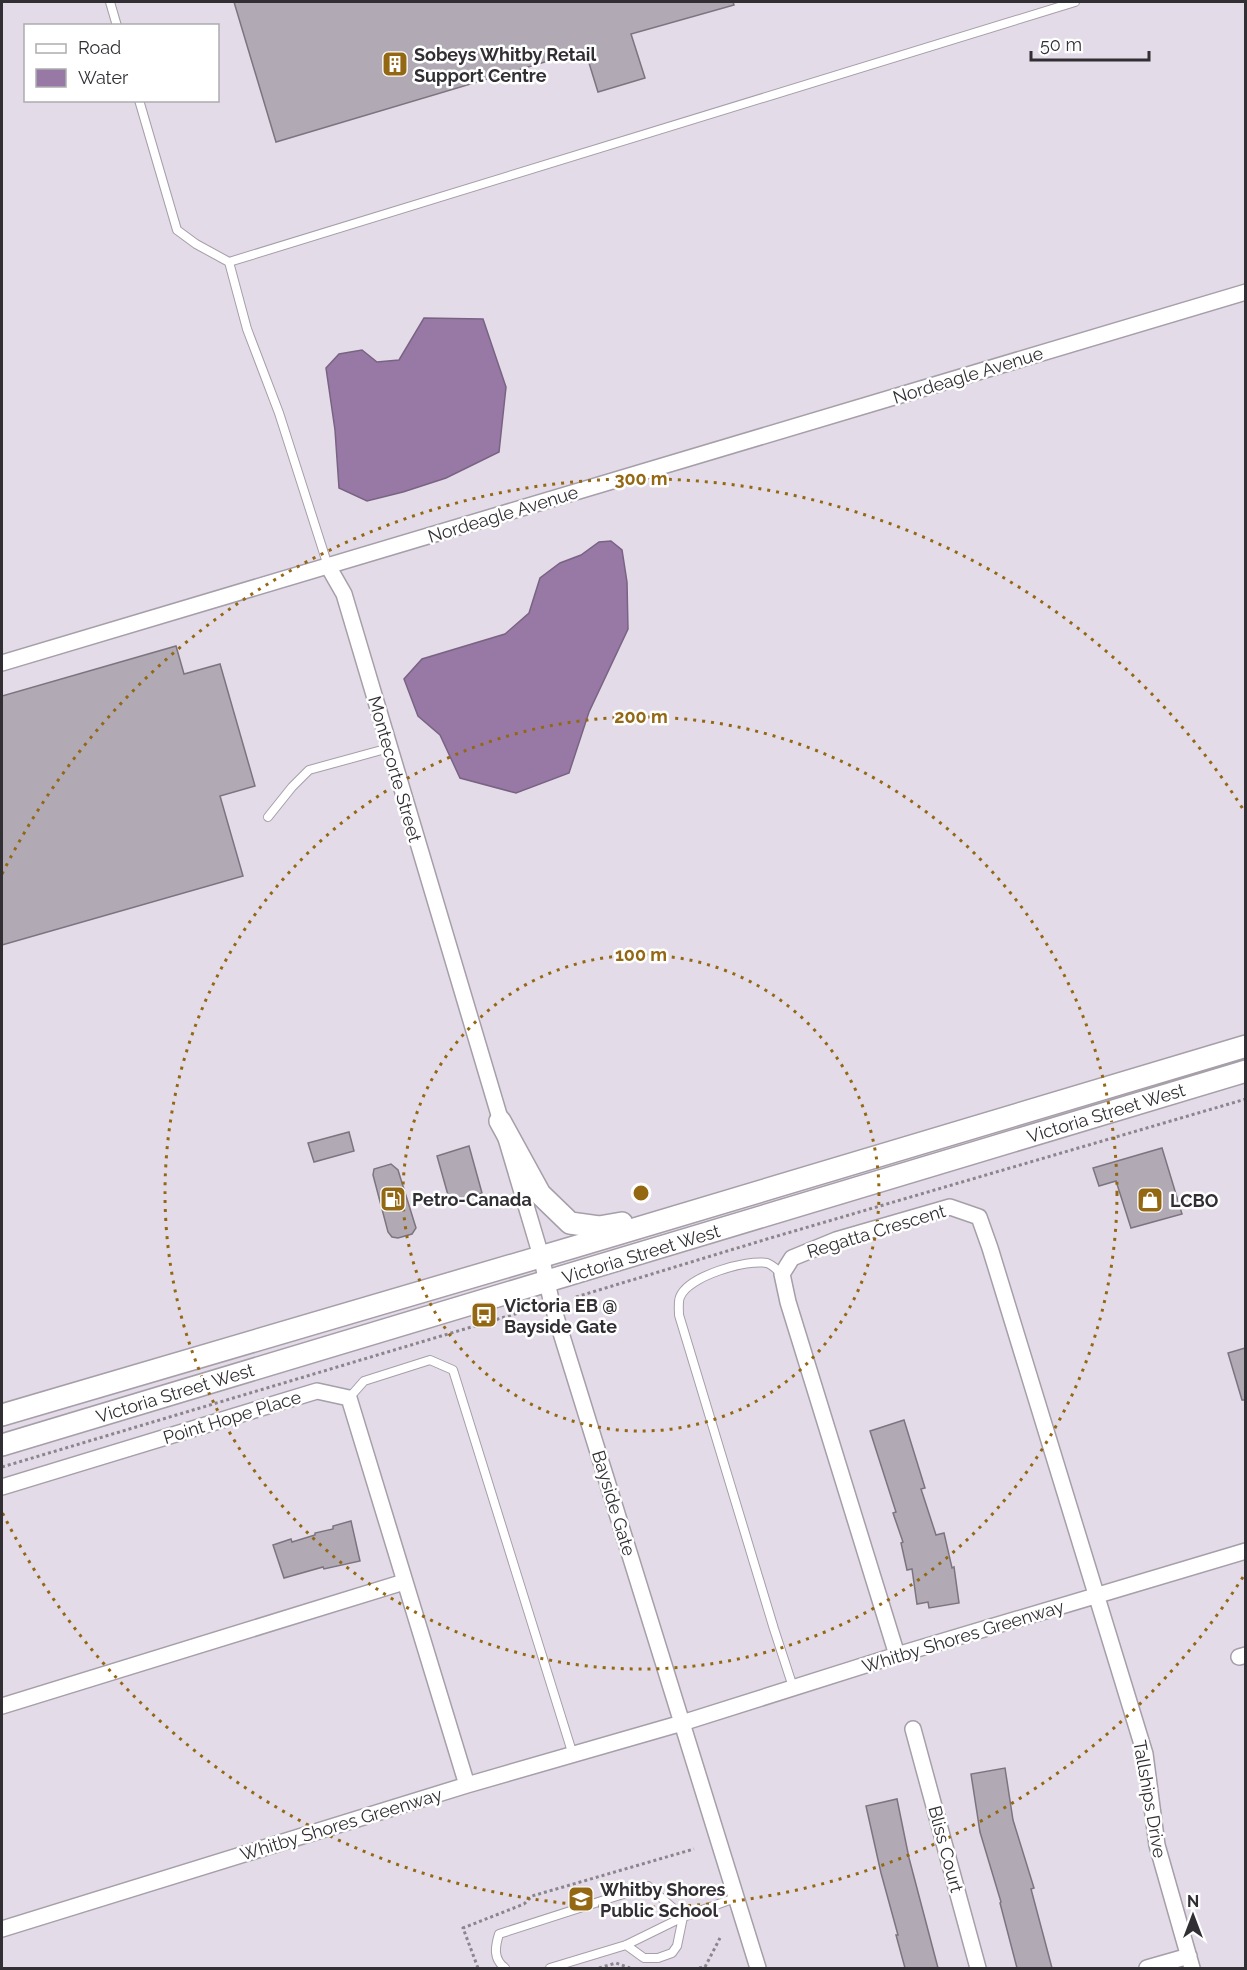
<svg xmlns="http://www.w3.org/2000/svg" width="1247" height="1970" viewBox="0 0 1247 1970" font-family="Raleway,sans-serif">
  <rect width="100%" height="100%" fill="#e3dbe7"/>
  <path fill="#9879a5" stroke="#796383" stroke-width="1.5" d="M424,318l59,1 23,68 -7,65 -53,26 -43,14 -36,9 -28,-13 -4,-58 -9,-62 13,-14 23,-4 15,12 22,-2z
    M611,541l11,9 5,32 1,47 -39,83 -20,61 -53,20 -56,-15 -20,-43 -22,-19 -14,-37 18,-20 83,-25 24,-21 11,-35 20,-15 21,-8 18,-13z"/>
  <path fill="#b1aab5" stroke="#7c7580" stroke-width="1.5" d="M234,2h499l1,3 -103,29 14,44 -47,14 -13,-42 -309,92z
    M176,646l8,28 36,-10 35,122 -35,10 23,80 -241,69v-249z
    M349,1132l5,19 -40,11 -6,-19z
    M469,1146l13,47 -32,9 -13,-46z
    M1162,1148l20,66 -51,14 -15,-47 -17,5 -6,-18z
    M391,1164l7,6 18,58 -4,6 -14,4 -6,-1 -4,-5 -15,-57 1,-6z
    M1245,1348v52h-3l-14,-47z
    M904,1420l21,68 -4,1 15,46 8,-2 8,35 2,-1 5,36 -30,5 -1,-6 -11,2 -5,-35 -5,1 -6,-27 2,-1 -10,-29 3,-1 -26,-81z
    M351,1521l9,40 -36,8 -1,-2 -39,11 -11,-33 18,-6 1,3 23,-7v-2l18,-4v-3z
    M1005,1768l8,52 21,68 -3,1 21,79h-35l-17,-65 1,-1 -21,-70 -9,-58z
    M897,1799l12,59 29,110h-33l-9,-33h2l-17,-62 -15,-67z"/>
  <g fill="none" stroke-linecap="round" stroke-linejoin="round">
    <g stroke="#a69ea9" stroke-width="10">
      <path id="lane" d="M110,2l7,24
        M139,100l38,130 19,14 33,18 846,-260
        M229,262l18,67 32,84 49,153
        M268,817l24,-30 17,-17 80,-22
        M782,1274c-4,-3 -9,-9 -15,-11 -20,-4 -79,13 -87,34 -2,5 -1,13 -1,18l95,314 19,58
        M349,1398l15,-17 66,-21 23,10 120,385
        M626,1945l18,13h14l14,-5 5,-7 6,-29
        M505,1968c-12,-9 -10,-21 -6,-34l149,-48 35,31
        M550,1968l76,-23 57,-28 52,-19"/>
    </g>
    <g stroke="#a69ea9" stroke-width="18">
      <path id="street" d="M328,566l16,28 197,662 11,48 206,664
        M2,663l1244,-371
        M2,1487l315,-96 32,7 118,387
        M897,1655l-109,-353 -6,-28 10,-16 44,-18 114,-33 29,10 11,31 155,506 12,91 35,123
        M1239,1657l7,-2
        M2,1706l402,-124
        M913,1729l65,239
        M2,1929l465,-144 215,-62 215,-68 349,-104
        M1147,1968l42,-12"/>
    </g>
    <g stroke="#a69ea9" stroke-width="24">
      <path id="secondary" d="M500,1121l40,73 30,29 29,4 23,-4
        M2,1415l572,-168 672,-201
        M2,1445l1244,-374"/>
    </g>
    <path stroke="#8b858e" stroke-width="3" stroke-dasharray="3 3" stroke-linecap="butt" d="M576,1297l191,-58 479,-140
      M2,1467l523,-156
      M478,1968l-15,-40 61,-24 8,-8 162,-47
      M599,1968l17,-5 14,5
      M699,1968l6,-1 15,-29"/>
    <use href="#lane" stroke="#fff" stroke-width="8"/>
    <use href="#street" stroke="#fff" stroke-width="15"/>
    <use href="#secondary" stroke="#fff" stroke-width="21"/>
  </g>
  <g fill="none" stroke="#946813" stroke-width="3" stroke-dasharray="3 6">
    <circle cx="641" cy="1193" r="238"/>
    <circle cx="641" cy="1193" r="476"/>
    <path d="M1243 1577A714 714 0 0 1 2 1512M2 874A714 714 0 0 1 1243 809"/>
  </g>
  <defs>
    <g id="building-square" transform="scale(1.35)"><rect x="-9" y="-9" width="18" height="18" rx="4" fill="#946813" stroke="#fff"/><path d="M-4-6H4V6H1V3H-1V6H-4ZM-2.5-4.3h1.7v1.8h-1.7ZM.8-4.3h1.7v1.8H.8ZM-2.5-1h1.7V.8h-1.7ZM.8-1h1.7V.8H.8Z" fill="#fff"/></g>
    <g id="fuel-square" transform="scale(1.35)"><rect x="-9" y="-9" width="18" height="18" rx="4" fill="#946813" stroke="#fff"/><path d="M-5.5-6h7V0h2V4h1.3V-2.5L3-4.5l.8-.8L6-3V5H2.5V1h-1V6h-7ZM-4.2-4.7v3.2H.2V-4.7Z" fill="#fff"/></g>
    <g id="shop-square" transform="scale(1.35)"><rect x="-9" y="-9" width="18" height="18" rx="4" fill="#946813" stroke="#fff"/><path d="M-5-2.5h2.3a2.7 3.5 0 0 1 5.4 0H5L5.5 6h-11ZM-1.5-2.5h3a1.5 2.3 0 0 0-3 0Z" fill="#fff"/></g>
    <g id="bus-square" transform="scale(1.35)"><rect x="-9" y="-9" width="18" height="18" rx="4" fill="#946813" stroke="#fff"/><path d="M-5-6H5V4H4V6H2V4H-2V6H-4V4H-5ZM-3.5-4V0h7V-4ZM-3.5 1.2v1.5H-2V1.2ZM2 1.2v1.5H3.5V1.2Z" fill="#fff"/></g>
    <g id="school-square" transform="scale(1.35)"><rect x="-9" y="-9" width="18" height="18" rx="4" fill="#946813" stroke="#fff"/><path d="M0-5L7-2L0 1L-7-2ZM-4 1L0 2.5L4 1V4Q0 6-4 4Z" fill="#fff"/></g>
  </defs>
  <g fill-rule="evenodd">
    <use href="#building-square" x="395" y="64"/>
    <use href="#fuel-square" x="393" y="1199"/>
    <use href="#shop-square" x="1150" y="1200"/>
    <use href="#bus-square" x="484" y="1315"/>
    <use href="#school-square" x="581" y="1899"/>
  </g>
  <g text-anchor="middle" dominant-baseline="central" stroke-width="5" stroke-linejoin="round" paint-order="stroke">
    <g font-size="18" font-weight="bold" fill="#322f34" stroke="#fff" text-anchor="start">
      <text x="414" y="54">Sobeys Whitby Retail<tspan x="414" dy="21">Support Centre</tspan></text>
      <text x="412" y="1199">Petro-Canada</text>
      <text x="1170" y="1200">LCBO</text>
      <text x="504" y="1305">Victoria EB @<tspan x="504" dy="21">Bayside Gate</tspan></text>
      <text x="600" y="1889">Whitby Shores<tspan x="600" dy="21">Public School</tspan></text>
    </g>
    <g font-size="18" fill="#322f34" stroke="#fff">
      <text transform="translate(968 375) rotate(-17)">Nordeagle Avenue</text>
      <text transform="translate(503 514) rotate(-17)">Nordeagle Avenue</text>
      <text transform="translate(395 769) rotate(74)">Montecorte Street</text>
      <text transform="translate(1106 1113) rotate(-17)">Victoria Street West</text>
      <text transform="translate(876 1231) rotate(-17)">Regatta Crescent</text>
      <text transform="translate(641 1254) rotate(-17)">Victoria Street West</text>
      <text transform="translate(175 1393) rotate(-17)">Victoria Street West</text>
      <text transform="translate(232 1417) rotate(-17)">Point Hope Place</text>
      <text transform="translate(614 1503) rotate(73)">Bayside Gate</text>
      <text transform="translate(963 1636) rotate(-17)">Whitby Shores Greenway</text>
      <text transform="translate(1150 1799) rotate(80)">Tallships Drive</text>
      <text transform="translate(341 1824) rotate(-17)">Whitby Shores Greenway</text>
      <text transform="translate(946 1849) rotate(75)">Bliss Court</text>
    </g>
  </g>
  <circle cx="641" cy="1193" r="9" fill="#946813" stroke="#fff" stroke-width="3"/>
  <g font-size="18" text-anchor="middle" font-weight="bold" fill="#946813" stroke="#fff" stroke-width="5" stroke-linejoin="round" paint-order="stroke">
    <text x="641" y="485">300 m</text>
    <text x="641" y="723">200 m</text>
    <text x="641" y="961">100 m</text>
  </g>
  <rect width="1247" height="1970" fill="none" stroke="#322f34" stroke-width="6"/>
  <rect x="24" y="24" width="195" height="78" fill="#ffffff" stroke="#adacae" stroke-width="1.5"/>
  <rect x="36" y="44" width="30" height="9" fill="#ffffff" stroke="#adacae" stroke-width="1.5"/>
  <text x="78" y="54" font-size="18" fill="#322f34">Road</text>
  <rect x="36" y="69" width="30" height="18" fill="#9879a5" stroke="#adacae" stroke-width="1.5"/>
  <text x="78" y="84" font-size="18" fill="#322f34">Water</text>
  <g transform="translate(1193 1916)" stroke="#ffffff" stroke-width="4.5" paint-order="stroke">
  <path d="M0-4.5L10 22L0 15L-10 22Z" fill="#322f34"/>
  <text y="-9" font-size="16" font-weight="bold" text-anchor="middle" fill="#322f34">N</text>
  </g>
  <path d="M1031 51v9h118v-9" fill="none" stroke="#322f34" stroke-width="3"/>
  <text x="1040" y="51" font-size="18" fill="#322f34" stroke="#ffffff" stroke-width="4.5" paint-order="stroke">50 m</text>
</svg>
